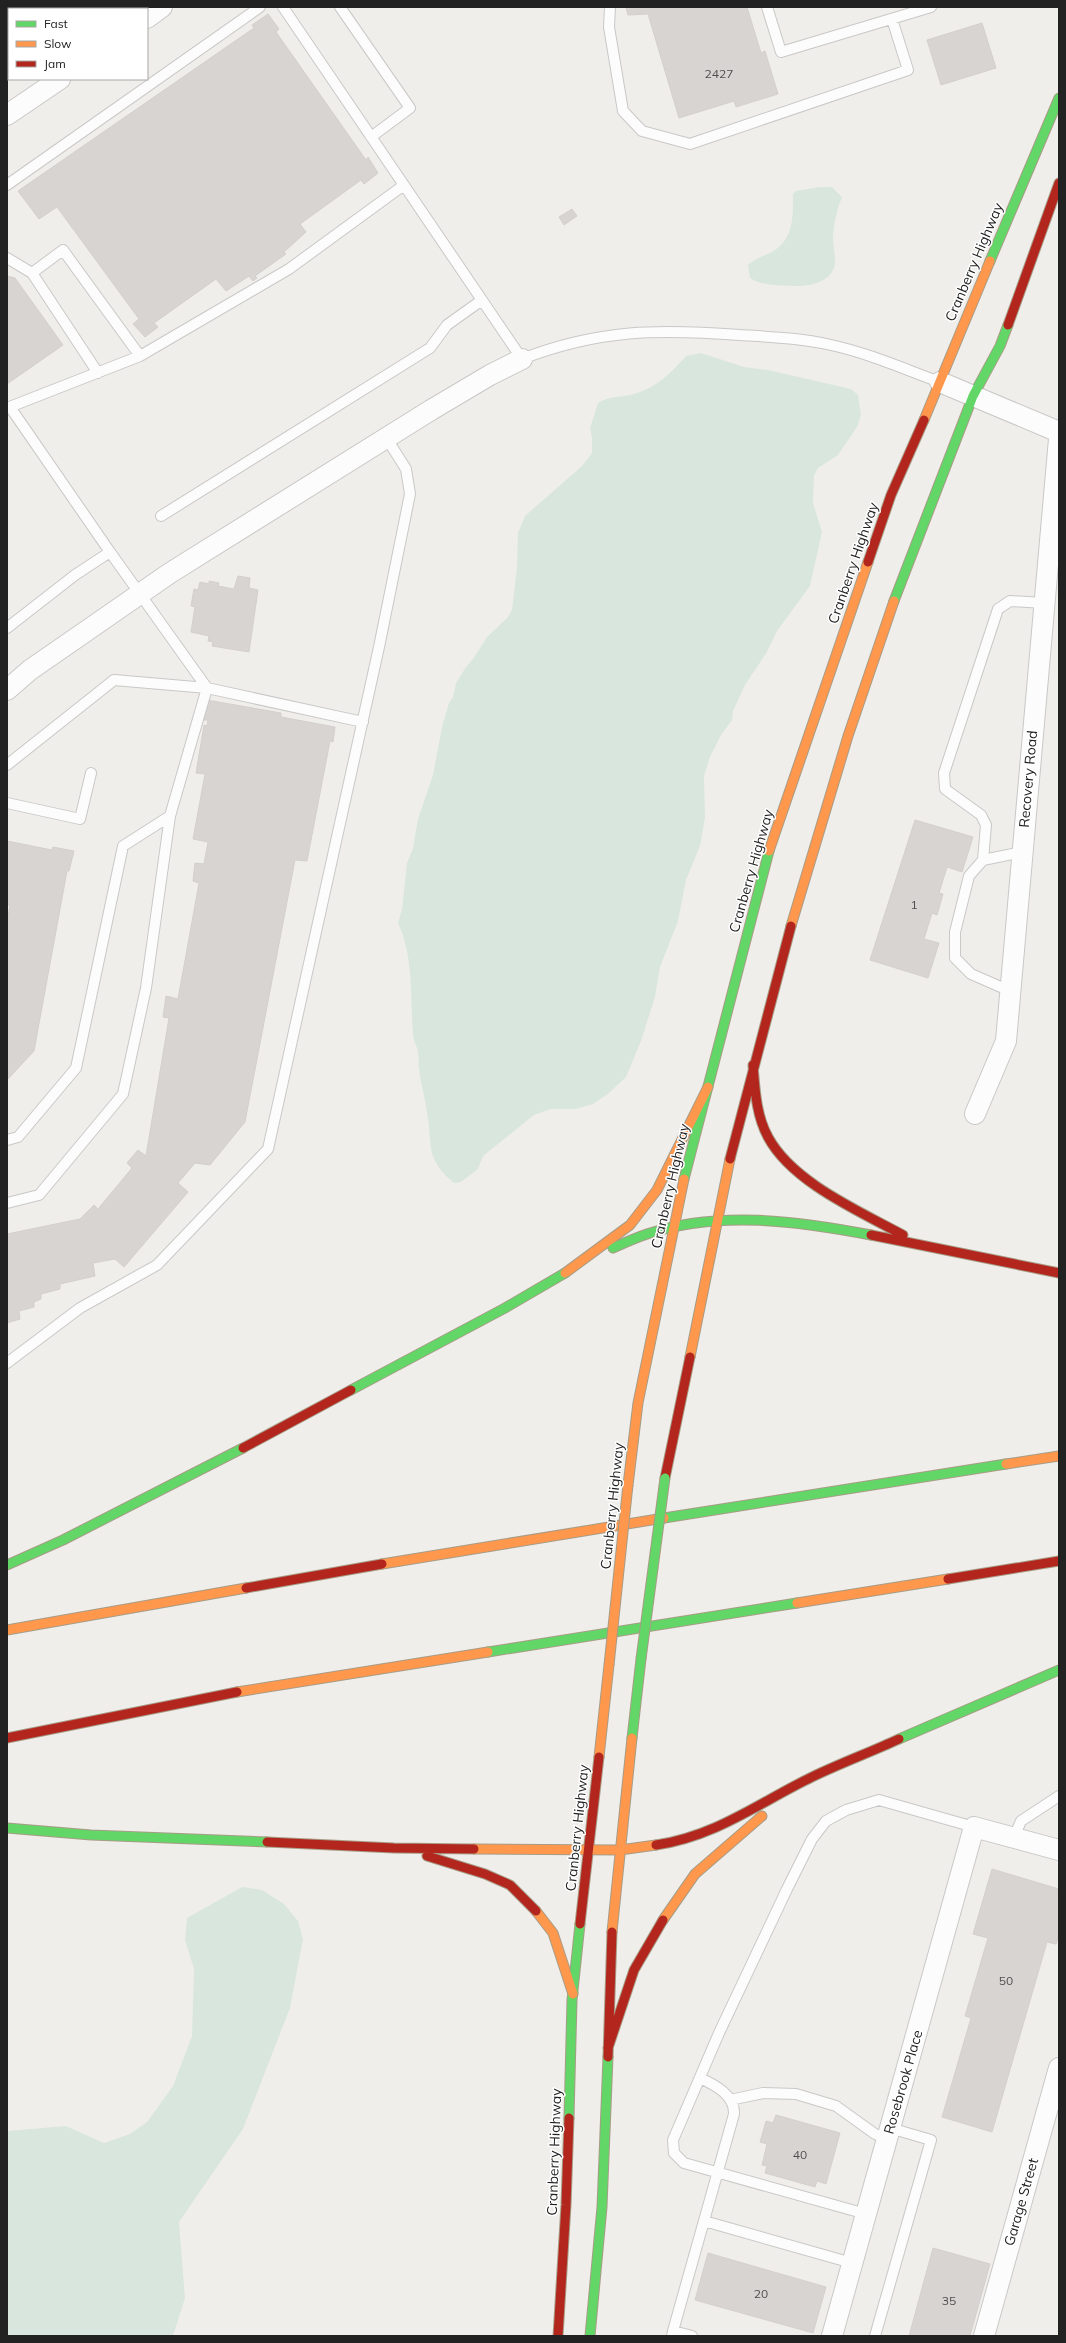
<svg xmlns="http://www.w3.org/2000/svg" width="1066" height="2343" viewBox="0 0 1066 2343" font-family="Mulish,sans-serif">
  <rect width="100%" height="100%" fill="#f0eeeb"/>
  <path fill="#d9e6de" d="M819,187h13l10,10c-5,13 -8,25 -9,39 0,8 2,16 2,25 0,21 -26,26 -43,25 -15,-1 -29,0 -42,-8l-2,-13c7,-6 13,-8 22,-12 24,-12 23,-36 23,-59l3,-3z
    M701,353l43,14 24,3 83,19 7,6 3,20 -4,12 -19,28 -20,13 -4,8 -1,27 9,29 -12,54 -33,45 -10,21 -22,33 -12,26 -1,9 -11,15 -11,22 -6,19 1,42 -5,28 -14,34 -8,41 -18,46 -5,30 -14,44 -15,36 -18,17 -15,10 -17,5h-25l-17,6 -51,41 -5,13 -17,13 -7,1c-30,-25 -21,-38 -27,-71 -2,-14 -6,-28 -8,-42 -1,-6 0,-12 -1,-18 -1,-6 -5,-12 -5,-18 -3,-37 1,-76 -15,-111l4,-14 5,-46 6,-15 5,-29 15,-44 9,-48 7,-24 4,-6 3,-14 10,-16 7,-8 14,-22 20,-19 5,-8 5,-43 1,-34 7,-17 57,-50 10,-13v-15l-2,-10 8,-25c14,-8 21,-5 36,-9 22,-6 37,-21 52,-38z
    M242,1887l20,3 22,14 14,17 5,18 -13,69 -47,121 -64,93 6,76 -12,38h-166v-205l59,-5 38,17 26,-9 17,-12 26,-36 19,-50 2,-67 -9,-29 2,-22z"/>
  <path fill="#d7d4d2" stroke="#d3d0cc" d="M626,7h121l14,46 4,-2 13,43 -42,13 -2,-6 -55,17 -31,-104 -20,1z
    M268,14l11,15 -3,3 90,128 2,-3 10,16 -14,11 -3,-4 -61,44 6,8 -22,20 2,2 -31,22 2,2 -4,3 -4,-5 -23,15 -10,-12 -62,44 4,4 -13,10 -12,-13 6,-5 -82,-112 -18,12 -21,-28 236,-163 -2,-3z
    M982,23l14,45 -55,17 -14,-45z
    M572,209l5,7 -13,9 -5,-8z
    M7,276l8,2 48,67 -56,39z
    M238,576l12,2 -1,10 9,2 -9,62 -37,-6 1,-4 -5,-1 1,-5 -18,-4 4,-25 -4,-1 3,-17 4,1 2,-8 9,2v-3l10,2 -1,3 16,3z
    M207,700l74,13v4l54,10 -2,15 -3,-1 -23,120 -12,-1 -50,262 -35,43 -15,-2 -17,20 10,9 -64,75 -9,-8 -22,4 2,13 -35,8v5l-19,5v5l-7,3v5l-15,4 1,8 -13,4v-89l73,-15 14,-14 4,4 34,-41 -5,-5 11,-13 8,6 23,-138 -6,-1 3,-21 12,3 21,-116 -6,-2 2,-18 9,1 4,-22 -15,-3 12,-65 -9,-1 8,-48 3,1 1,-6h-4z
    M915,820l58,17 -11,35 -15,-5 -8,26 4,1 -6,21 -5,-2 -8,26 15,4 -11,35 -58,-18z
    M7,841l45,9 1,-3 21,4 -5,20h-2l-33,180 -27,29v-159l3,-16h-3z
    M992,1869l67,20v46l-3,9 -9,-2 -55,190 -50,-15 29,-99 -6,-2 23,-78 -15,-4z
    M776,2115l64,18 -14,51 -9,-3 -2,6 -50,-14 2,-7 -5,-1 5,-21 -7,-2 6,-21 7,2z
    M933,2248l57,16 -20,72h-61z
    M708,2253l118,34 -13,46 -118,-33z"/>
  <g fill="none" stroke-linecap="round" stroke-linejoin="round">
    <g stroke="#c9c8c7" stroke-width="12">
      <path id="lane" d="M283,7l239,352c77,-30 137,-30 218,-24 30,2 61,3 91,10 37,8 73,24 109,37
        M340,7l70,101 -39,29
        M610,7l-1,20 14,84 19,20 48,13 218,-74 -16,-51
        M767,7l14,45 150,-45
        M7,185l253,-178
        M7,258l25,15 66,100
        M32,273l31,-23 77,106
        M10,407l100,145
        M7,408l133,-52 149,-87 115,-84
        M161,516l269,-168 17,-23 35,-25
        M7,628l68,-53 35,-23 97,136 156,34
        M7,765l107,-85 93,8 -37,128 -24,172 -23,106 -84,101 -32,8
        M7,803l73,16 11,-46
        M983,860l3,-35 -5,-10 -36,-26 -1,-16 54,-164 12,-8 34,2
        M1010,991l-39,-17 -16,-16v-26l14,-56 14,-16 39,-8
        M7,1140l11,-3 58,-69 47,-222 47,-30
        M7,1363l73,-55 77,-43 111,-116 111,-502 31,-153 -4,-25 -19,-30
        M1014,1837l7,-16 38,-25
        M730,2100l33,-7 33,1 40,12 39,28 12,5
        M866,2214l-182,-51 -10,-10 -1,-13 46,-107 68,-144 25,-50 14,-18 20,-11 33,-10 95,27
        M704,2221l148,42
        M673,2331l61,-217c1,-19 -19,-29 -34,-36
        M672,2336l1,-5 19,5
        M875,2336l56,-196 -41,-12"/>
    </g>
    <g stroke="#c9c8c7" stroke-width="22">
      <path id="street" d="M147,18l15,-11
        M7,115l53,-36
        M940,382l119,50
        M7,690l23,-20 140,-97 261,-163 59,-35 32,-16
        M975,1114l31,-73 53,-602
        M832,2336l142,-509 85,23
        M984,2336l75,-268"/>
    </g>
    <g stroke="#a79c86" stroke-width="11">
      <path id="fast" d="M990,261l69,-163
        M894,601l79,-205 27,-50 8,-21
        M684,1179l85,-328
        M613,1248c11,-5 22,-10 34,-14 71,-24 152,-13 224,1
        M351,1390l154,-82 60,-35
        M664,1518l342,-54
        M7,1565l56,-25 180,-92
        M488,1652l309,-49
        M632,1738l9,-79
        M899,1739l160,-69
        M7,1828l84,7 176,7
        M569,2118l3,-118 8,-76
        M590,2336l12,-129 6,-150"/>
    </g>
    <g stroke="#a79c86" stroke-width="11">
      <path id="slow" d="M924,420l66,-159
        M769,851l99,-289
        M791,926l57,-190 46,-135
        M565,1273l65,-48 27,-35 51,-103
        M690,1357l40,-198
        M1006,1464l53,-8
        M628,1485l10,-82 46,-224
        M382,1564l282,-46
        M797,1603l151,-24
        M7,1630l239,-42
        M237,1692l251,-40
        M599,1757l10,-92
        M474,1849l146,1 36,-5
        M536,1911l17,22 20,61
        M663,1920l32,-46 67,-58
        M612,1932l20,-194"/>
    </g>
    <g stroke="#a79c86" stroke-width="11">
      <path id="jam" d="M1008,325l51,-142
        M868,562l23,-67 33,-75
        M753,1065c2,24 3,50 15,72 24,45 91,74 135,98
        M730,1159l61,-233
        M871,1235l188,38
        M243,1448l108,-58
        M665,1478l25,-121
        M948,1579l111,-18
        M246,1588l136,-24
        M7,1738l230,-46
        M267,1842l127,6 80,1
        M656,1845c61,-9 104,-43 156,-68 29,-14 59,-25 87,-38
        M427,1856l58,18 25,11 26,26
        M580,1924l19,-167
        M608,2048l26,-78 29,-50
        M608,2057l4,-125
        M558,2336l8,-131 3,-87"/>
    </g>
    <use href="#lane" stroke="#fdfcfc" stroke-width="10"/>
    <use href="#street" stroke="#fdfcfc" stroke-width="20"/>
    <use href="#fast" stroke="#63d668" stroke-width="9"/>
    <use href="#slow" stroke="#ff974d" stroke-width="9"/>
    <use href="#jam" stroke="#b3261e" stroke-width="9"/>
    <g stroke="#a79c86" stroke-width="11" stroke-linecap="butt">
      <path id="fast-bridge" d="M641,1659l24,-181"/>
    </g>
    <g stroke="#a79c86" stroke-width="11" stroke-linecap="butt">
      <path id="slow-bridge" d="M609,1665l19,-180"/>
    </g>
    <use href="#fast-bridge" stroke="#63d668" stroke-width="9"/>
    <use href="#slow-bridge" stroke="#ff974d" stroke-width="9"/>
  </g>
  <g text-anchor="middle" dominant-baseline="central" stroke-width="3" stroke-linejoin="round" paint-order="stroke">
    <g font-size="12" fill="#4f4e4e">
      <text x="719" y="73">2427</text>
      <text x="914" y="904">1</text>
      <text x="1006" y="1980">50</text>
      <text x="800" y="2154">40</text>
      <text x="761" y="2293">20</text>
      <text x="949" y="2300">35</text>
    </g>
    <g font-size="14" fill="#222" stroke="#fff">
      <text transform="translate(974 262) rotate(-67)">Cranberry Highway</text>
      <text transform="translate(853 563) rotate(-71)">Cranberry Highway</text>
      <text transform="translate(1028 779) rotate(-85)">Recovery Road</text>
      <text transform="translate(751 871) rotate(-74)">Cranberry Highway</text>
      <text transform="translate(670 1186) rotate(-77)">Cranberry Highway</text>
      <text transform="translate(612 1506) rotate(-84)">Cranberry Highway</text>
      <text transform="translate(577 1828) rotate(-84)">Cranberry Highway</text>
      <text transform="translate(903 2082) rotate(-74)">Rosebrook Place</text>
      <text transform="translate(554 2152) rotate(-88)">Cranberry Highway</text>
      <text transform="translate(1021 2202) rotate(-74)">Garage Street</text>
    </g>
  </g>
  <rect width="1066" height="2343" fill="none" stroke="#222222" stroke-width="16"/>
  <rect x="8" y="8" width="140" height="72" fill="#ffffff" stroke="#a7a7a7"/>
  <rect x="16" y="21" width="20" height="6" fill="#63d668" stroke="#a7a7a7"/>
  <text x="44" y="28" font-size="12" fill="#222222">Fast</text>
  <rect x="16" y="41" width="20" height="6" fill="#ff974d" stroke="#a7a7a7"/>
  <text x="44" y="48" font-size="12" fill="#222222">Slow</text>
  <rect x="16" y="61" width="20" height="6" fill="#b3261e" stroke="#a7a7a7"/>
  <text x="44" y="68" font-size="12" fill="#222222">Jam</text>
</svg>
